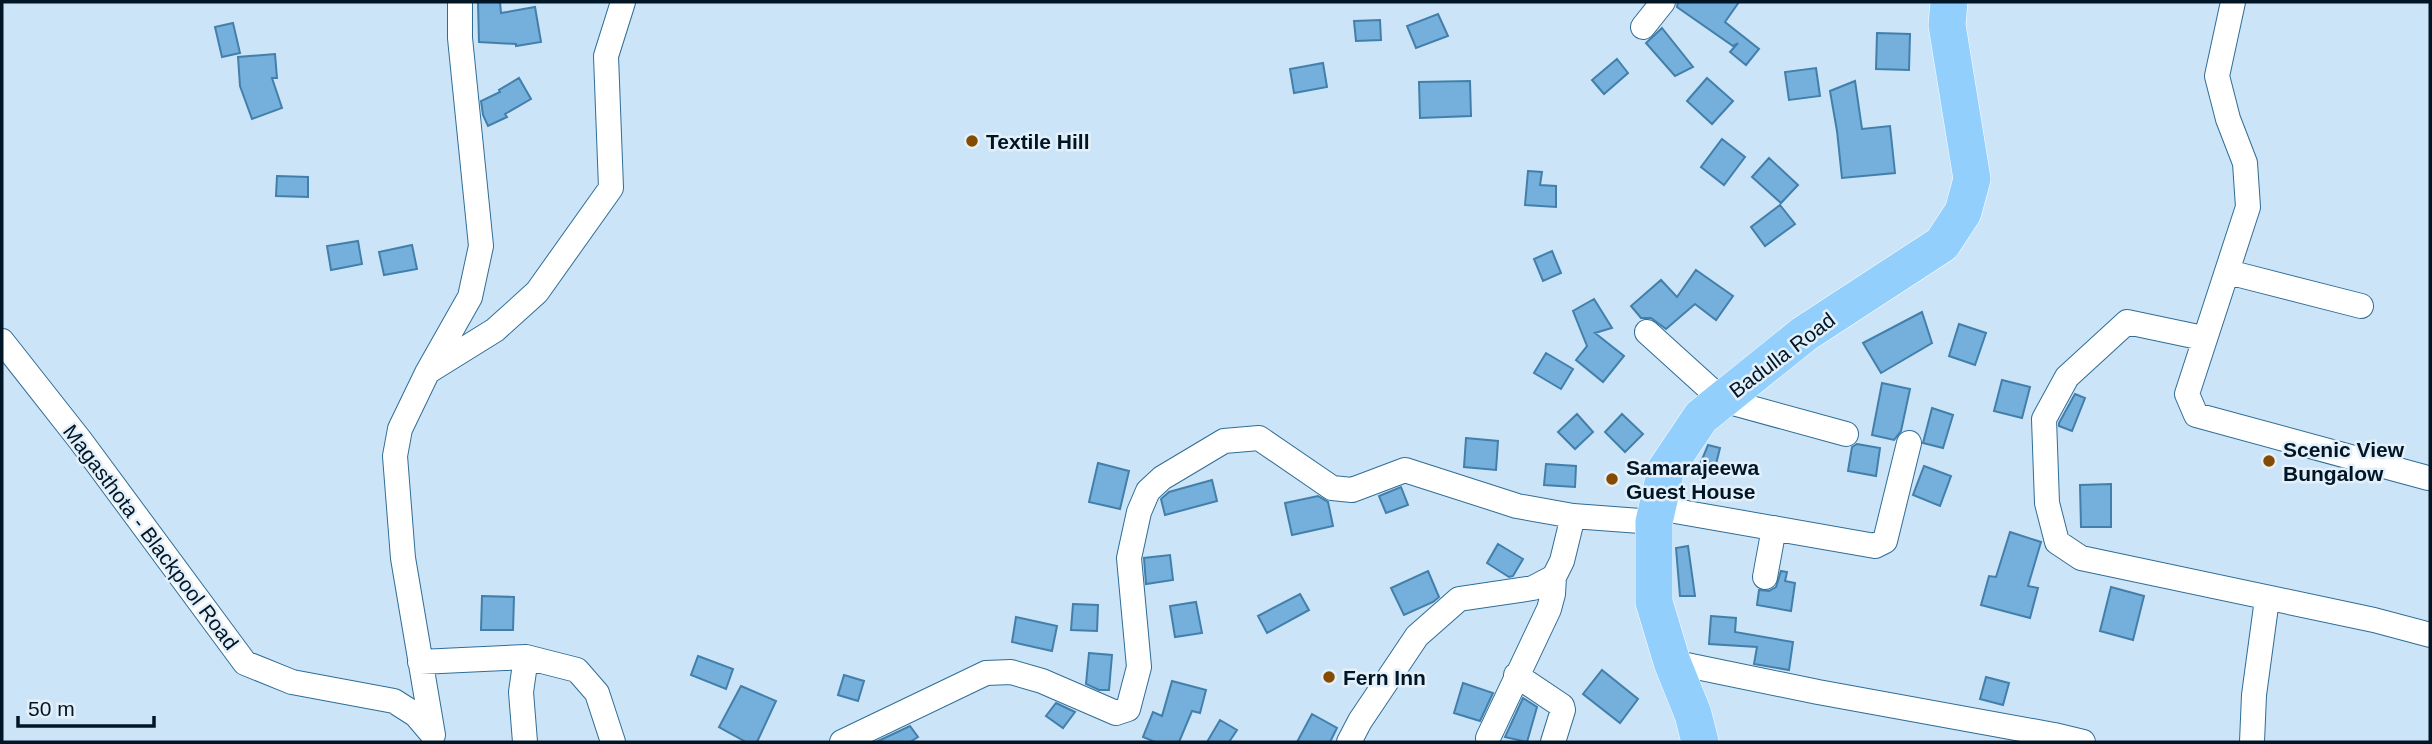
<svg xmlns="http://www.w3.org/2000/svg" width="2432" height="744" viewBox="0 0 2432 744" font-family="Arial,sans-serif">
  <rect width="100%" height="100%" fill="#cce4f7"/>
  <path fill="#75b0dc" stroke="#427faa" stroke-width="2" d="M478,2h22l1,11 34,-6 6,35 -25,4v-2l-37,-2z
    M1678,2h61l-14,20 34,27 -13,16 -16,-13 8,-9 -5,3 -56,-39z
    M1438,14l10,22 -32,12 -9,-22z
    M1380,20l1,20 -25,1 -2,-20z
    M233,23l7,30 -18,4 -7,-30z
    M1662,28l31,39 -18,9 -29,-33z
    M1877,33l33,1 -1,36 -33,-1z
    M275,54l2,24h-5l10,30 -30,11 -12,-33 -2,-29z
    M1617,59l11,14 -24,21 -12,-14z
    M1323,63l4,24 -33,6 -4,-24z
    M1816,68l4,28 -31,4 -4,-28z
    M519,78l12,21 -26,15 2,3 -19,9 -5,-11 -2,-14 19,-9 -1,-2z
    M1707,78l26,23 -21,23 -25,-23z
    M1470,81l1,35 -51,2 -1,-36z
    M1855,81l7,48 28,-3 5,47 -53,5 -5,-47 -7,-40z
    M1722,139l23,18 -21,28 -23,-18z
    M1769,158l29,27 -17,18 -29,-26z
    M1528,171l14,1 -2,13 16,1v21l-31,-2z
    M277,176l31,1v20l-32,-1z
    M1780,205l15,19 -30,22 -14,-19z
    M358,241l4,23 -31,6 -4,-24z
    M412,245l5,24 -33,6 -5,-23z
    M1552,251l9,22 -18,8 -9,-22z
    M1696,270l37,26 -17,24 -21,-16 -29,25 -15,-11h-10l-10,-12 30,-26 16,17z
    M1594,299l18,29 -17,5 29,23 -21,26 -27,-22 11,-14 -14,-35z
    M1922,312l10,31 -51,30 -18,-30z
    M1959,324l27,9 -11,32 -26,-9z
    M1546,353l27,16 -12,20 -27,-16z
    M2002,380l28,7 -8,31 -28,-7z
    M1882,383l28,6 -9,42 -7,9 -22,-5z
    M2075,394l10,4 -13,33 -13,-5v-3z
    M1932,408l21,7 -10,33 -20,-5z
    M1577,414l16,18 -18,17 -17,-17z
    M1622,414l21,20 -18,18 -20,-20z
    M1466,438l32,3 -2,29 -32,-3z
    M1857,444l23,4 -4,28 -28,-5 4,-24z
    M1708,445l12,3 -5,20 -14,-6z
    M1098,463l31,8 -9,38 -31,-7z
    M1546,464l30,2 -1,21 -31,-2z
    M1924,466l27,10 -11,30 -27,-11z
    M1212,480l5,21 -52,14 -4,-16 8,-7z
    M2111,484v43h-30l-1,-42z
    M1401,487l7,18 -22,8 -7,-17z
    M1318,496l10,6 5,24 -41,9 -7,-32z
    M2010,532l31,10 -13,44 10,2 -8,30 -49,-13 8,-29 7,1z
    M1498,544l25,15 -10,17 -4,1 -22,-14z
    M1688,546l7,50h-15l-4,-48z
    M1170,555l3,25 -27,4 -2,-26z
    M1428,571l11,26 -6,5 -29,13 -13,-27z
    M1781,571l6,1 -2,9 10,2 -4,28 -34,-6 2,-15 10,1 7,-4z
    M2111,587l33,9 -11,44 -33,-9z
    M1300,594l9,16 -42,23 -9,-17z
    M482,596l32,1 -1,33h-32z
    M1196,602l6,31 -27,4 -5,-31z
    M1073,604l25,1 -1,26 -26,-1z
    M1711,616l25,2 -1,14 58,10 -4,28 -35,-6 3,-17 -48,-3z
    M1016,617l41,9 -5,25 -40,-9z
    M1089,653l23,2 -3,35h-10l-13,-6z
    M698,656l35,13 -7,20 -35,-14z
    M1602,670l36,29 -18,24 -37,-29z
    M844,675l20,6 -6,20 -20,-6z
    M1986,677l23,6 -6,22 -23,-6z
    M1172,681l34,9 -6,23 -8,-2 -13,31h-24l-12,-5 10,-25 9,4z
    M1463,683l30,10 -13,28 -26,-8z
    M741,686l35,15 -19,41h-11l-27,-15z
    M1523,698l14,9 -10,35 -22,-5z
    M1056,703l19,9 -12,16 -17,-12z
    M1312,714l25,14 -7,14h-33z
    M1220,720l17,10 -8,12h-22z
    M910,726l8,11 -8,5h-34z"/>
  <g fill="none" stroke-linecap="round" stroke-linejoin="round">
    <g stroke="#2f6d97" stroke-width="26">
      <path id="minor" d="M2233,2l-16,74 11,43 17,44 3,44 -61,187 9,21 232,63
        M1643,27l20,-25
        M2228,272l133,34
        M1647,332l75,68 124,34
        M2203,338l-76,-16 -60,55 -23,42 3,84 10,39 24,16 293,62 56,15
        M2,341l78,99 165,223 47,19 102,19 22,14 17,20
        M429,371l66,-41 42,-38 74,-104 -5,-132 17,-54
        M1658,508l217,38 10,-5 24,-98
        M1765,577l9,-49
        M420,662l106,-5 51,13 20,23 16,49
        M1672,662l146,30 236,43 29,7
        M1516,675l46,31 1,4 -10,32
        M433,735l-30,-177 -8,-102 5,-27 27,-56 43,-76 11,-51 -21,-208v-36
        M1488,738l61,-129 4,-15 1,-17
        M525,742l-4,-50 5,-35
        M842,742l144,-69 25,-1 31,9 74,32 12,-4 11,-42 -10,-109 10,-46 9,-21 14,-13 62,-37 35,-3 73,50 20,2 53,-20 112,36 56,10 81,6
        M1349,742l11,-21 57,-85 42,-37 74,-11 21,-11 8,-16 11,-45
        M2252,742l2,-47 13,-96"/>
    </g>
    <g stroke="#fff" stroke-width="38">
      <path id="highway" d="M1700,742l-7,-28 -21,-52 -18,-60v-80l12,-53 35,-52 103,-83 138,-90 21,-32 9,-33 -25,-154 2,-23"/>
    </g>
    <use href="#minor" stroke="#fff" stroke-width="24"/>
    <use href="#highway" stroke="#92cffd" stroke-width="37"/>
  </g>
  <g fill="#864b03" stroke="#e3f0f9" stroke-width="2.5">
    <circle cx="972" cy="141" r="7"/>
    <circle cx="2269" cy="461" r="7"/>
    <circle cx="1612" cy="479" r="7"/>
    <circle cx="1329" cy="677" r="7"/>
  </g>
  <g text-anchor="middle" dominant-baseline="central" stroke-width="5" stroke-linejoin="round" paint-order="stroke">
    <g font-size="21" font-weight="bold" fill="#001626" stroke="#e3f0f9" text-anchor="start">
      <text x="986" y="141">Textile Hill</text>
      <text x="2283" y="449">Scenic View<tspan x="2283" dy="24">Bungalow</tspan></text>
      <text x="1626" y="467">Samarajeewa<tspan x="1626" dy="24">Guest House</tspan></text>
      <text x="1343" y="677">Fern Inn</text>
    </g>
    <g font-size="21" fill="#001626" stroke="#e3f0f9">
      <text transform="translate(1782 355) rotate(-37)">Badulla Road</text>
      <text transform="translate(151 537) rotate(53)">Magasthota - Blackpool Road</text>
    </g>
  </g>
  <rect width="2432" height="744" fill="none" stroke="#001626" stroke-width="7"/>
  <path d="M18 716v10h136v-10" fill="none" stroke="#001626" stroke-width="3.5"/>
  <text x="28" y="716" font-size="21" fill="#001626" stroke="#e3f0f9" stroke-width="5" paint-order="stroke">50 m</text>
</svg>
